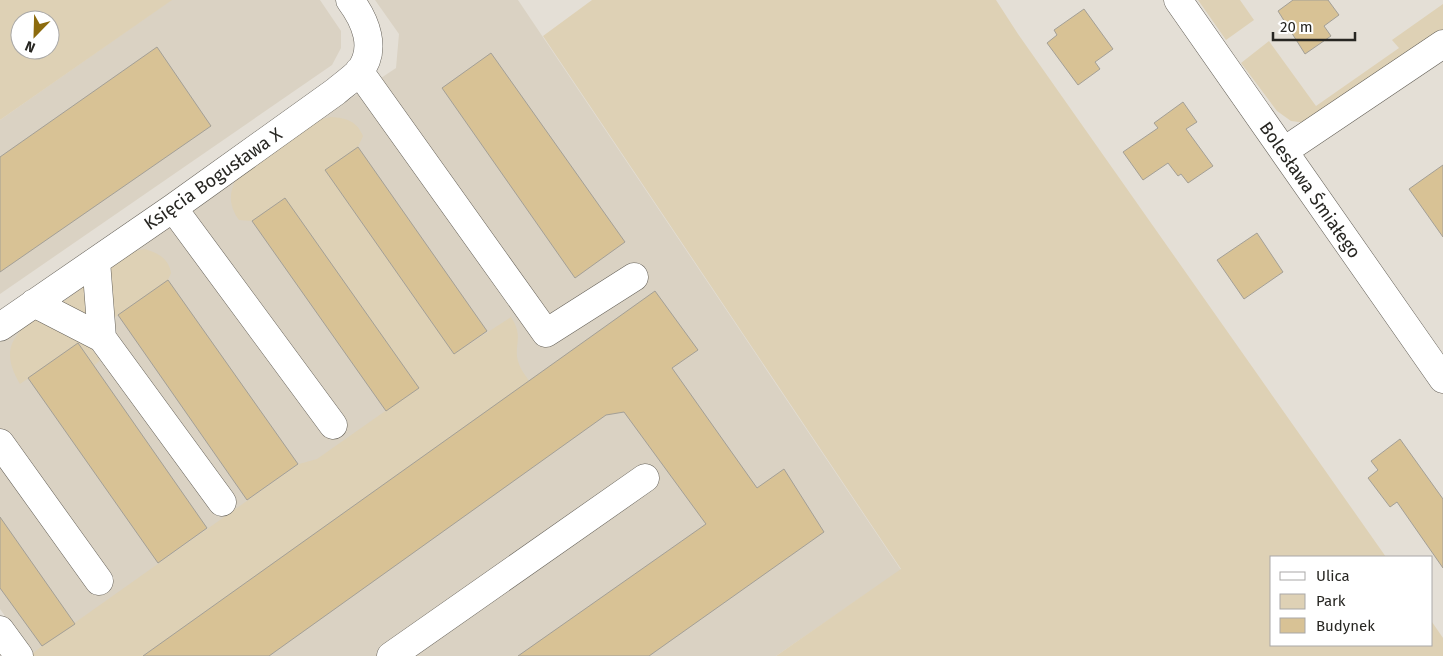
<svg xmlns="http://www.w3.org/2000/svg" width="1443" height="656" viewBox="0 0 1443 656" font-family="'Fira Sans',sans-serif">
  <rect width="100%" height="100%" fill="#e4dfd6"/>
  <path fill="#dad2c3" d="M171,0h149l21,31v17l-9,17 -332,229v-174z
    M375,0h143l383,570 -125,86h-747l3,-2 -32,-45v-267l60,-38 258,-184 78,-52 3,-34z"/>
  <path fill="#ded1b5" fill-rule="evenodd" d="M0,0h172l-172,120zM20,20h30v30h-30z
    M592,0h404l22,34 368,523h-114v88h160v-23l11,16v18h-667l125,-87 -358,-533z
    M1198,0h42l14,20 -28,20z
    M1443,4v25l-136,94 -16,-2 -14,-10 -36,-48 28,-22 47,65 83,-58 -7,-8z
    M331,117c15,1 26,4 32,19l-5,11 -33,23 129,184 57,-37c14,21 1,29 8,47 2,6 7,12 10,17l-386,275h-110l-1,-2 10,-8 257,-182 18,-5 101,-71 -134,-189 -32,22 -13,-1c-10,-14 -11,-27 -2,-42l81,-58z
    M145,249c13,4 24,10 26,24l-3,7 -54,38 -9,-49 30,-18z
    M87,284l5,40 -32,-20z
    M40,315l44,24 16,21 -6,6 -16,-23 -58,41c-20,-33 -8,-50 20,-69z"/>
  <path fill="#d8c295" stroke="#a39f96" d="M1293,0h35l11,15 -15,11 7,10 -26,18 -27,-43z
    M1084,9l29,40 -18,13 5,7 -22,16 -31,-42 10,-8 -3,-5z
    M157,47l54,79 -211,146v-115z
    M491,53l134,189 -50,36 -133,-190z
    M1183,102l14,20 -11,7 27,37 -25,17 -7,-9 -3,2 -10,-13 -25,17 -20,-28 35,-24 -4,-5z
    M358,147l129,184 -33,23 -129,-184z
    M1443,165v72l-34,-48z
    M285,198l134,190 -33,23 -134,-190z
    M1257,233l26,39 -39,27 -27,-39z
    M168,280l130,184 -51,36 -129,-185z
    M655,291l43,59 -26,18 85,120 27,-19 40,63 -175,124h-131l188,-132 -82,-112 -18,3 -337,241h-126z
    M78,343l129,185 -49,35 -130,-185z
    M1400,439l43,60v69l-46,-66 -7,5 -22,-29 10,-8 -7,-9z
    M0,517l75,107 -33,22 -42,-58z"/>
  <g fill="none" stroke-linecap="round" stroke-linejoin="round">
    <g stroke="#656159" stroke-width="29">
      <path id="minor" d="M1178,0l265,379
        M359,71l187,262 88,-56
        M1284,151l159,-107
        M173,208l160,217
        M96,261l6,77 120,164
        M34,303l68,35
        M0,327l173,-119 162,-116c7,-6 17,-13 24,-20 19,-23 6,-52 -9,-72
        M0,443l99,138
        M0,630l19,26
        M391,656l254,-178"/>
    </g>
    <use href="#minor" stroke="#fff" stroke-width="28"/>
  </g>
  <g text-anchor="middle" dominant-baseline="central" stroke-width="4.5" stroke-linejoin="round" paint-order="stroke">
    <g font-size="18" fill="#272622" stroke="#fff">
      <text transform="translate(213 179) rotate(-35)">Księcia Bogusława X</text>
      <text transform="translate(1310 190) rotate(55)">Bolesława Śmiałego</text>
    </g>
  </g>
  <rect x="1270" y="556" width="162" height="90" fill="#ffffff" stroke="#a9a8a7"/>
  <rect x="1280" y="572" width="25" height="8" fill="#ffffff" stroke="#a9a8a7"/>
  <text x="1316" y="581" font-size="15" fill="#272622">Ulica</text>
  <rect x="1280" y="594" width="25" height="15" fill="#ded1b5" stroke="#a9a8a7"/>
  <text x="1316" y="606" font-size="15" fill="#272622">Park</text>
  <rect x="1280" y="618" width="25" height="15" fill="#d8c295" stroke="#a9a8a7"/>
  <text x="1316" y="631" font-size="15" fill="#272622">Budynek</text>
  <g transform="translate(35 35) rotate(203)"><circle r="24" fill="#ffffff" stroke="#a9a8a7"/>
  <path d="M0-4L9 19L0 12L-9 19Z" fill="#8d6b0d"/>
  <text y="-8" font-size="14" font-weight="bold" text-anchor="middle" fill="#272622">N</text>
  </g>
  <path d="M1273 32v8h82v-8" fill="none" stroke="#272622" stroke-width="2.5"/>
  <text x="1280" y="32" font-size="15" fill="#272622" stroke="#ffffff" stroke-width="4" paint-order="stroke">20 m</text>
</svg>
